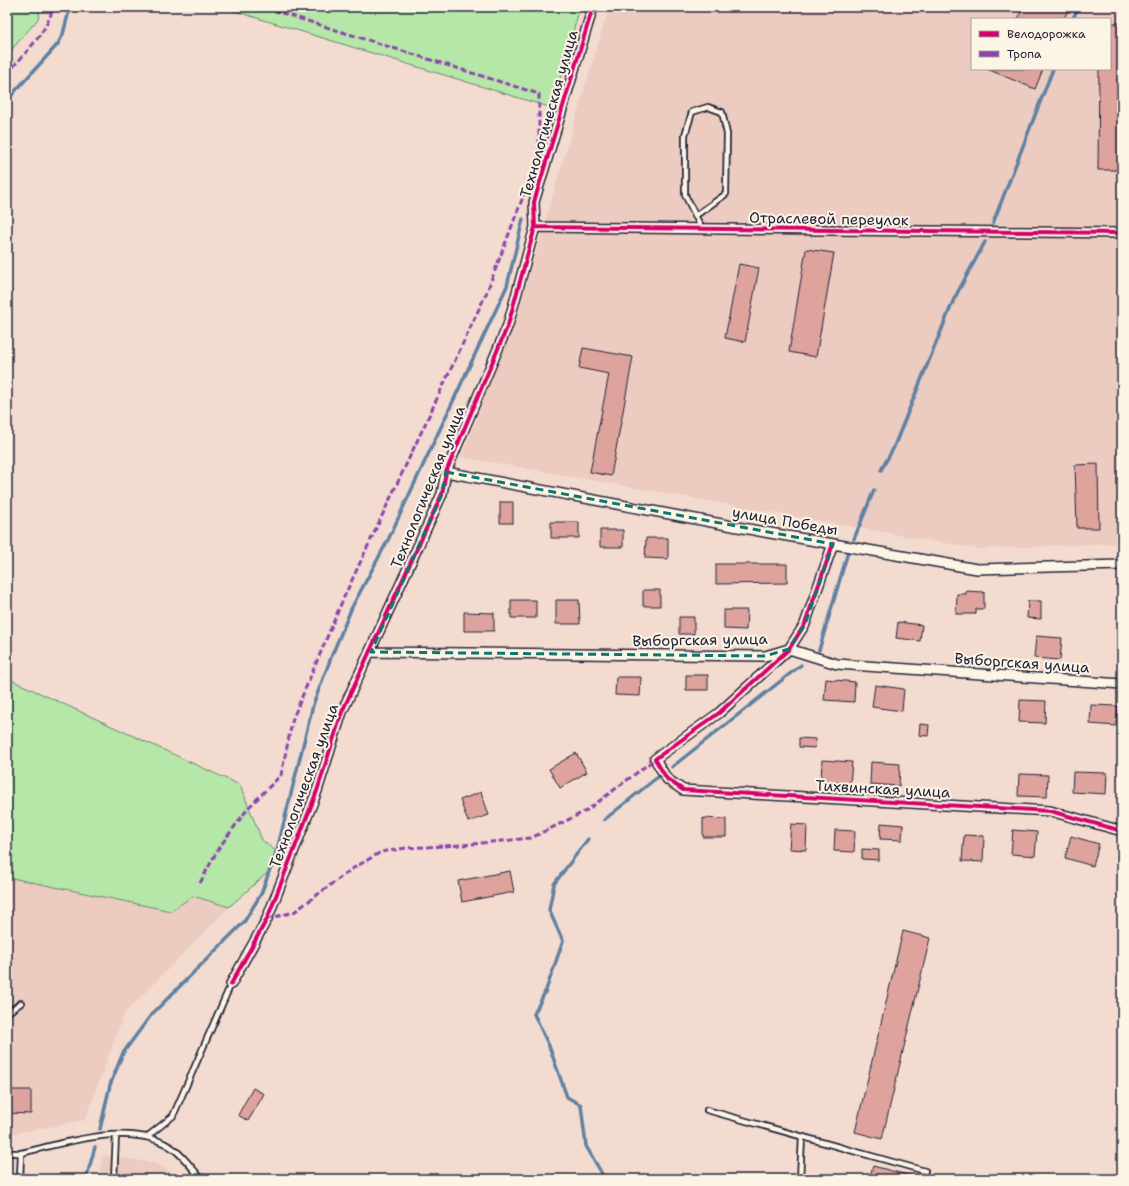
<svg xmlns="http://www.w3.org/2000/svg" width="1129" height="1186" viewBox="0 0 1129 1186" font-family="'Shantell Sans',sans-serif">
  <rect width="100%" height="100%" fill="#f3dccf"/>
  <filter id="ink" filterUnits="userSpaceOnUse"><feTurbulence type="fractalNoise" baseFrequency=".025" numOctaves="2"/><feDisplacementMap in="SourceGraphic" scale="8" xChannelSelector="R" yChannelSelector="G"/><feConvolveMatrix kernelMatrix="1 2 1 2 8 2 1 2 1" color-interpolation-filters="sRGB"/></filter>
  <g filter="url(#ink)">
    <path fill="#eccbc0" fill-rule="evenodd" d="M609,7h513v536l-144,6 -517,-92 53,-132zM972,19h138v50h-138z
      M7,877l164,34 22,-15 36,11 -105,107 -39,106 -78,15z
      M103,1155l53,8 24,16h-82z"/>
    <path fill="#b4e7a8" stroke="#6b8472" d="M7,7h34l-3,12 -31,36z
      M221,7h359l-28,101z
      M7,678l233,107 22,55 22,18 -55,49 -36,-11 -22,15 -164,-34z"/>
    <g fill="none" stroke-linecap="round" stroke-linejoin="round">
      <path stroke="#6181a3" stroke-width="3.5" d="M1073,19l5,-12
        M7,100l51,-56 5,-10 7,-27
        M993,223l60,-154
        M881,470l12,-21 61,-150 31,-57
        M854,539l20,-49
        M819,650l29,-98
        M672,767l129,-102
        M604,820l55,-44
        M588,839l-34,45 -5,26 14,31 -17,49 -12,24 15,32 18,51 14,8 5,41 19,33
        M100,1129l10,-44 13,-32 28,-38 93,-93 17,-28 16,-44 36,-145 19,-50 20,-48 36,-67 119,-254 16,-67
        M86,1179l9,-32"/>
    </g>
    <path fill="#dda39c" stroke="#22223b" d="M1023,7h46l-5,12h-46z
      M1110,23h12v147h-24l1,-101h11z
      M987,69h56l-8,20z
      M806,249l28,4 -18,104 -27,-5z
      M739,264l20,4 -14,74 -20,-4z
      M583,348l50,9 -22,119 -21,-4 19,-98 -30,-6z
      M1098,464l1,64h-22l-2,-63z
      M500,502h13v21h-13z
      M551,522h28v16h-28z
      M600,530h23v17h-23z
      M646,538h22v21l-23,-1z
      M716,564h71v19l-71,1z
      M643,590h17v16h-17z
      M966,591l18,1v17h-8v5h-20l1,-20h9z
      M511,600h25v18h-25z
      M556,600h23l1,24h-24z
      M1028,601h13v18l-14,-1z
      M724,610h23l-1,20 -22,-1z
      M464,612l30,1v18h-30z
      M679,617h15v17h-15z
      M898,622l24,3 -2,16 -24,-3z
      M1036,636l26,2 -2,22 -26,-2z
      M686,675h22v15h-22z
      M616,677h25l-1,19 -25,-1z
      M826,679l29,3 -1,20 -30,-2z
      M875,685l29,4 -2,22 -30,-4z
      M1020,700l26,1 -1,22 -26,-1z
      M1091,705l27,1 -2,20 -26,-2z
      M920,724l9,1 -1,11 -9,-1z
      M799,738l17,1 -1,9 -16,-1z
      M576,753l11,19 -27,16 -11,-19z
      M822,760l30,2 -2,22 -29,-3z
      M871,762l29,2 -1,22 -29,-2z
      M1073,772l34,1 -1,21 -34,-2z
      M1019,774l29,1 -1,22 -29,-1z
      M481,792l8,23 -21,7 -8,-22z
      M703,818l23,1v18h-23z
      M881,823l22,2 -1,15 -22,-1z
      M791,824l16,1 -1,25 -17,-1z
      M835,830l20,1 -1,21 -20,-1z
      M1013,830l24,2 -2,24 -24,-2z
      M964,835l20,1 -1,26 -21,-1z
      M1071,836l28,8 -6,22 -28,-8z
      M862,849l17,1v10l-17,-1z
      M510,871l4,21 -52,10 -4,-21z
      M903,931l27,7 -48,201 -27,-7z
      M253,1088l11,6 -16,27 -10,-6z
      M7,1090h24v24l-24,-1z
      M873,1166l39,10 -1,3h-42z"/>
    <g fill="none" stroke-linecap="round" stroke-linejoin="round">
      <g stroke="#22223b" stroke-width="8">
        <path id="lane" d="M695,216l31,-22 1,-60 -5,-22 -14,-5 -16,5 -7,23v60l17,34
          M7,1013l14,-10
          M707,1110l218,61
          M148,1136l25,-20 58,-132
          M7,1153h14c44,-10 114,-34 154,-3 10,8 18,20 27,29
          M20,1179l1,-26
          M114,1179l2,-44
          M800,1179l2,-42"/>
      </g>
      <g stroke="#22223b" stroke-width="12">
        <path id="street" d="M535,227l587,6
          M446,472l324,61 207,36 145,-4
          M833,544l-28,80 -16,25 -70,64 -64,46 12,20 16,11 367,21 72,20
          M371,652l394,4 24,-7 48,15 285,20
          M231,984l36,-65 50,-128 25,-79 100,-218 4,-22 62,-147 27,-98 -1,-25 59,-195"/>
      </g>
      <use href="#lane" stroke="#fcf5e5" stroke-width="4.5"/>
      <use href="#street" stroke="#fcf5e5" stroke-width="9"/>
      <path stroke="#8e44ad" stroke-width="3" stroke-dasharray="6 3" stroke-linecap="butt" d="M7,74c17,-21 40,-40 46,-67
        M200,883l18,-34 31,-42 32,-32 12,-57 51,-121 142,-303 53,-139v-61l-276,-87
        M267,919l27,-7 58,-43 29,-17 25,-4 56,-3 69,-7 55,-27 69,-52"/>
      <g stroke="#fcf5e5" stroke-width="6">
        <path id="cycleway" d="M535,227l587,6
          M833,544l-28,80 -16,25 -70,64 -64,46 12,20 16,11 367,21 72,20
          M231,984l36,-65 50,-128 25,-79 100,-218 4,-22 62,-147 27,-98 -1,-25 59,-195"/>
      </g>
      <use href="#cycleway" stroke="#d6006c" stroke-width="4"/>
    </g>
  </g>
  <path fill="none" stroke="#0f766e" stroke-width="3" stroke-dasharray="8 5" stroke-linejoin="round" d="M446,472l387,72 -28,80 -16,25 -24,7 -394,-4 71,-158z"/>
  <g text-anchor="middle" dominant-baseline="central" stroke-width="4" stroke-linejoin="round" paint-order="stroke">
    <g font-size="15" fill="#22223b" stroke="#fcf5e5">
      <text transform="translate(549 114) rotate(-74)">Технологическая улица</text>
      <text transform="translate(829 219) rotate(1)">Отраслевой переулок</text>
      <text transform="translate(428 487) rotate(-68)">Технологическая улица</text>
      <text transform="translate(785 521) rotate(10)">улица Победы</text>
      <text transform="translate(700 640) rotate(-1)">Выборгская улица</text>
      <text transform="translate(1022 663) rotate(4)">Выборгская улица</text>
      <text transform="translate(304 786) rotate(-70)">Технологическая улица</text>
      <text transform="translate(883 789) rotate(3)">Тихвинская улица</text>
    </g>
  </g>
  <rect width="1129" height="1186" fill="none" stroke="#fcf5e5" stroke-width="24"/>
  <rect x="12" y="12" width="1105" height="1162" fill="none" stroke="#22223b" stroke-width="1.5" filter="url(#ink)"/>
  <rect x="971" y="18" width="140" height="52" fill="#fcf5e5" stroke="#a5a1a1"/>
  <rect x="979" y="31" width="20" height="6" fill="#d6006c" stroke="#a5a1a1"/>
  <text x="1007" y="38" font-size="12" fill="#22223b">Велодорожка</text>
  <rect x="979" y="51" width="20" height="6" fill="#8e44ad" stroke="#a5a1a1"/>
  <text x="1007" y="58" font-size="12" fill="#22223b">Тропа</text>
</svg>
